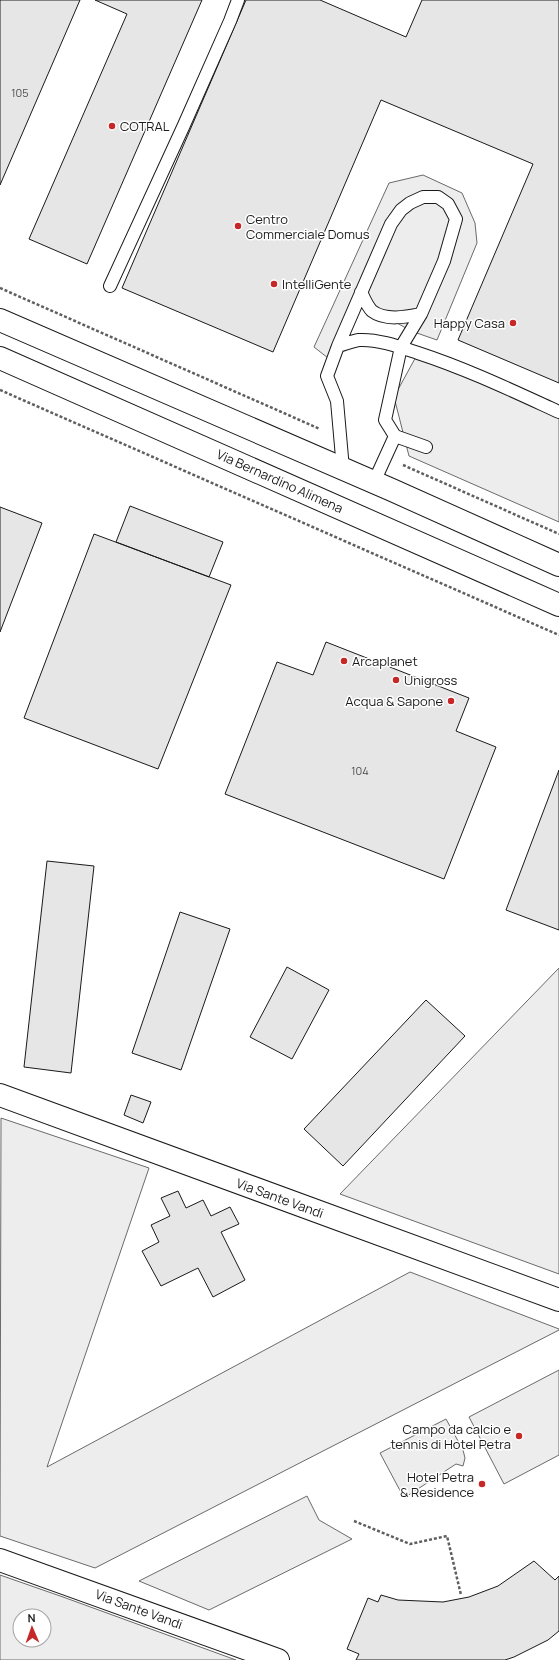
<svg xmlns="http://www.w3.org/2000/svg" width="559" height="1660" viewBox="0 0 559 1660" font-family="Manrope,sans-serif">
  <rect width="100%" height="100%" fill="#fff"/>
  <path fill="#ededed" stroke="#6a6a6a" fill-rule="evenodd" d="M423,175l39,18 13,30 2,20 -40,97 -26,-9 -54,-31 -24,62 -19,-15 75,-164z
    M418,353l141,61v108l-150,-66 -15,-59z
    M559,968v306l-219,-80z
    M1,1118l148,50 -102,299 363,-195 149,57v1l-464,238 -95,-32z
    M559,1370v85l-55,29 -35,-67z
    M446,1419l17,31 2,8 -2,8 -7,-2 -52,34 -24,-45z
    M307,1496l12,24 33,19 -143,71 -70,-29z
    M0,1575l63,22 173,63h-236zM20,1616h24v24h-24z"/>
  <path fill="#e6e6e6" stroke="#1a1a1a" d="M0,0h80l-80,185z
    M95,0h107l-115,264 -58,-25 98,-225z
    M246,0h74l86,37 16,-37h137v383l-101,-43 75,-176 -152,-64 -108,252 -151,-64z
    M130,506l93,36 -14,35 -93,-35z
    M0,507l42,16 -42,109z
    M94,534l137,51 -73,184 -134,-51z
    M326,642l143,56 -13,33 40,16 -52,132 -219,-85 52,-132 36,13z
    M559,770v160l-53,-20z
    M47,861l47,5 -23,207 -47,-6z
    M180,912l50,17 -49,141 -49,-17z
    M287,967l42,23 -37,69 -42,-22z
    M426,1000l39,36 -122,130 -39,-37z
    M131,1095l20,7 -8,21 -19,-8z
    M178,1191l8,17 17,-8 8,16 19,-9 9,17 -18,8 24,48 -32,17 -15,-29 -37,18 -19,-35 17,-9 -8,-17 19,-9 -9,-18z
    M534,1561l21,19 4,-4v55l-11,9 -34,17 -9,3h-149l3,-6 -12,-5 21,-51 10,4 3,-7 17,5 45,2 26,-5 29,-11z"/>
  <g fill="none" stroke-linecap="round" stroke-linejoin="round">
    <g stroke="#1a1a1a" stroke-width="14">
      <path id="lane" d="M110,286l74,-161 46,-104 8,-21
        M361,292c3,6 6,14 11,19 13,10 34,6 49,3
        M338,346l53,-122 10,-14 9,-7 13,-6h15l10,7 8,15 -12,42 -23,53 -20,33 -16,73 10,16 31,11
        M343,469l-6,-68 -10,-25 11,-30c7,-2 14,-5 21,-6 20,-1 41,7 59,13 49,16 95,38 141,59
        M374,482l21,-46"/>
    </g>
    <g stroke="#1a1a1a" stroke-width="24">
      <path id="street" d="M0,1095l559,205
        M0,1560l278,100"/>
    </g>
    <g stroke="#1a1a1a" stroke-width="24">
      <path id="secondary" d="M0,320l392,170 167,75
        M0,358l559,247"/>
    </g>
    <path stroke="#5f5f5f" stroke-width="2.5" stroke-dasharray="3 2" stroke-linecap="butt" d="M0,288l320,141
      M0,390l559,245
      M403,465l156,69
      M354,1521l56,23 37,-8 14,59"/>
    <use href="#lane" stroke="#fff" stroke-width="12"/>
    <use href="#street" stroke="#fff" stroke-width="22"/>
    <use href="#secondary" stroke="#fff" stroke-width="22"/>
  </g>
  <g fill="#c62828" stroke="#fff" stroke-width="1.5">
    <circle cx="112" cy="126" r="4"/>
    <circle cx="238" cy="226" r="4"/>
    <circle cx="274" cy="284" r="4"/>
    <circle cx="513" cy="323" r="4"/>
    <circle cx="344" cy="661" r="4"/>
    <circle cx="396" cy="680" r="4"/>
    <circle cx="451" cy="701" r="4"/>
    <circle cx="519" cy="1436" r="4"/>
    <circle cx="482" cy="1484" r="4"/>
  </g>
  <g text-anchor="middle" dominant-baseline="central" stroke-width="3" stroke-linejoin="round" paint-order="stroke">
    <g font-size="11" fill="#4d4d4d">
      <text x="20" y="92">105</text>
      <text x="360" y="770">104</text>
    </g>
    <g font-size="13" fill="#1a1a1a" stroke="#fff" text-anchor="start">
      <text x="120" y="126">COTRAL</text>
      <text x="246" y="219">Centro<tspan x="246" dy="15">Commerciale Domus</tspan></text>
      <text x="282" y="284">IntelliGente</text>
      <text x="505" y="323" text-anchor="end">Happy Casa</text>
      <text x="352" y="661">Arcaplanet</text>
      <text x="404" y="680">Unigross</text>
      <text x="443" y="701" text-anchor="end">Acqua &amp; Sapone</text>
      <text x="511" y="1429" text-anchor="end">Campo da calcio e<tspan x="511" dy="15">tennis di Hotel Petra</tspan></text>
      <text x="474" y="1477" text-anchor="end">Hotel Petra<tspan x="474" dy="15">&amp; Residence</tspan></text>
    </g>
    <g font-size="13" fill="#1a1a1a" stroke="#fff">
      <text transform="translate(280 481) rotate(24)">Via Bernardino Alimena</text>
      <text transform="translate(280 1198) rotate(20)">Via Sante Vandi</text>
      <text transform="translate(139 1609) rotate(20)">Via Sante Vandi</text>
    </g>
  </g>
  <g transform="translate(32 1628) rotate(358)"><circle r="19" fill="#ffffff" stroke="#a3a3a3"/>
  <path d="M0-3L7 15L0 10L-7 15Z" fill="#c62828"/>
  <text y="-6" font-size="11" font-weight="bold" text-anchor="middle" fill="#1a1a1a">N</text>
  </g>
</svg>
